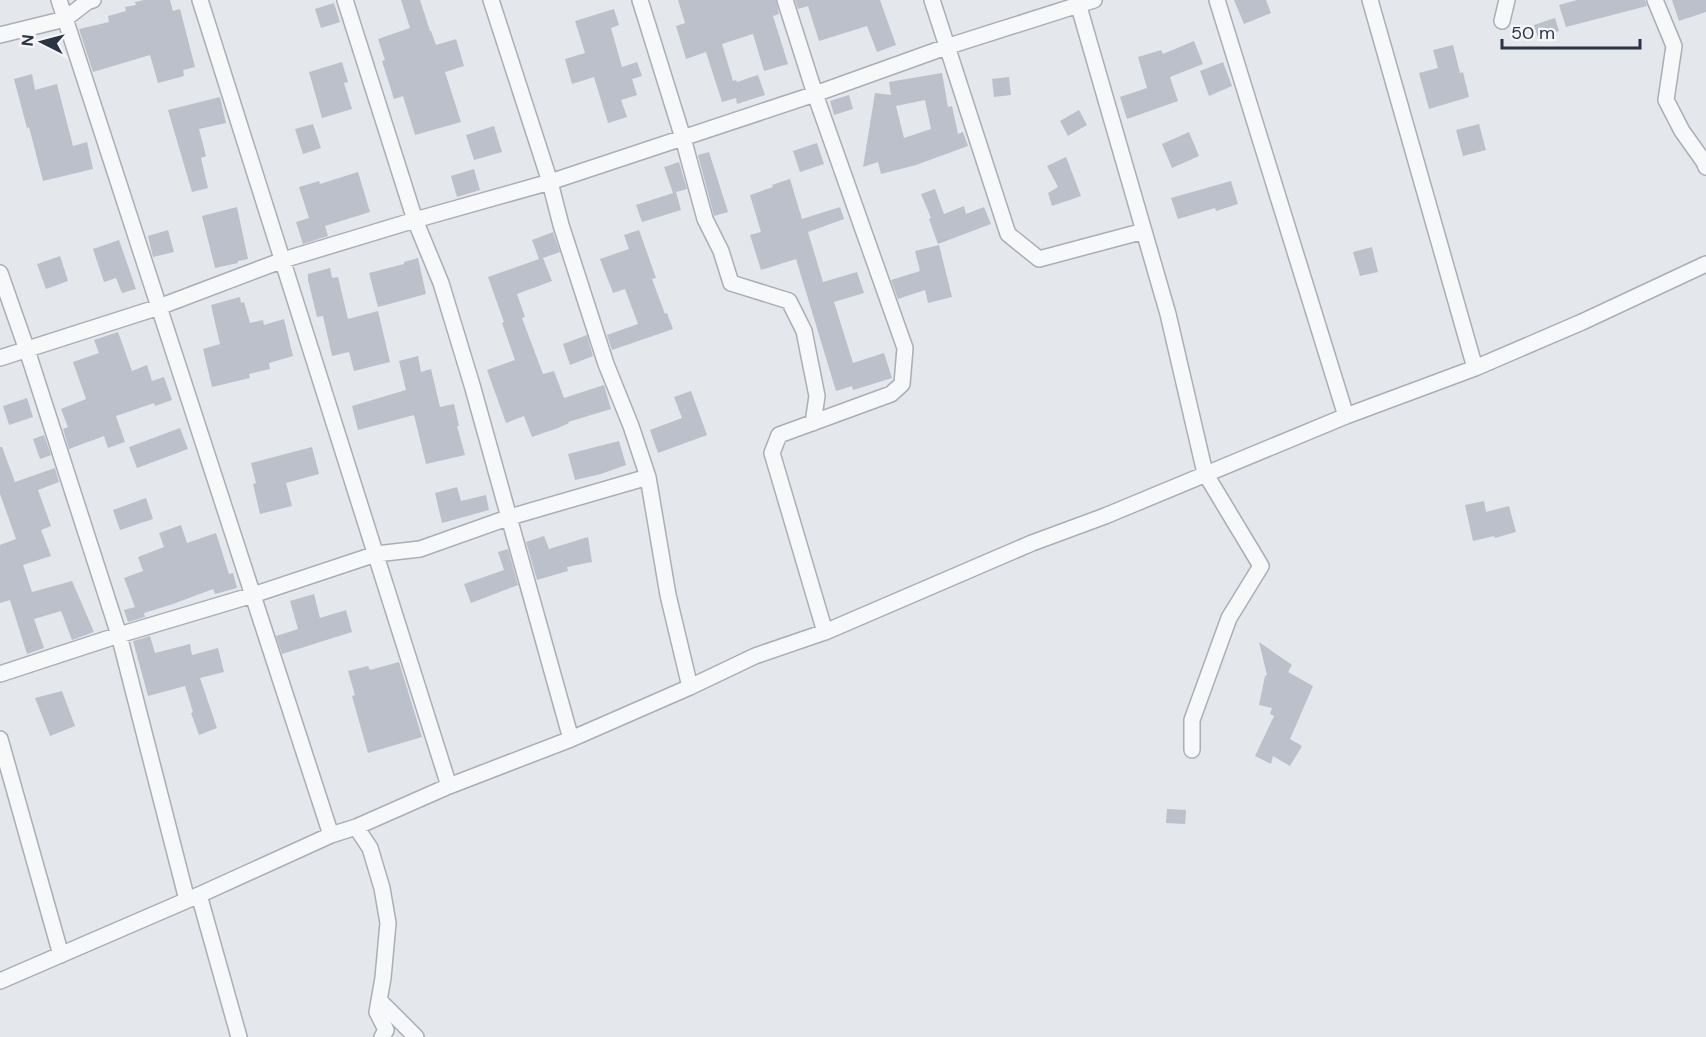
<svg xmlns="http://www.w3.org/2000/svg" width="1706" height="1037" viewBox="0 0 1706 1037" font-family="'DM Sans',sans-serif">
  <rect width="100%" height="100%" fill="#e4e7ec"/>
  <path fill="#bbc0ca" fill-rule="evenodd" d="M144,0h26l3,11 7,-2 15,58 -12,3 1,6 -26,7 -8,-28 -57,17 -14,-43 30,-7 -1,-6 18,-5 -1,-4 11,-2 -1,-3z
    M401,0h19l10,31h1l5,14 20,-6 8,27 -19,6 16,50 -46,13 -12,-39 -9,3 -12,-38 3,-1 -7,-21 32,-11z
    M678,0h98l3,14 -6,2 15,48 -24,7 -11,-37 -31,10 11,37 3,-1 1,2 21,-7 7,20 -28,9 -1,-6 -14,4 -16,-50 -20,7 -10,-33 9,-3z
    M795,0h85l16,45 -19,7 -10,-26 -48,15 -11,-35 -10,3z
    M1234,0h32l5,13 -27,11z
    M1577,0h68l2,6 -81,21 -7,-22z
    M1672,0h34v12l-27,9z
    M334,3l6,19 -19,6 -6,-19z
    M614,9l5,16 -8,3 11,39 15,-5 5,14 -10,3 5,16 -16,5 6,17 -19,6 -14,-46 -22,7 -7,-25 20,-6 -10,-32z
    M1555,18l4,13 -21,7 -4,-13z
    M1194,41l9,23 -33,13 8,24 -51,18 -7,-22 27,-9 -9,-31 23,-7 2,4z
    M1453,45l7,28 3,-1 6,25 -40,12 -10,-36 19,-5 -5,-18z
    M342,62l6,20 -4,1 8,26 -30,9 -13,-46z
    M1223,62l9,24 -23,10 -9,-25z
    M942,73l6,34 4,-1 6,28 5,-2 5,14 -52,19 -35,9 -3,-12 -15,5 12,-74 16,2 -2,-13zM925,100l6,29 -27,9 -8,-32z
    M32,74l3,16 22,-6 16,62 14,-4 6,27 -50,12 -14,-54 -2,1 -13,-49z
    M1009,77l2,18 -17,2 -2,-18z
    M849,95l4,14 -19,6 -4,-14z
    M220,97l6,26 -27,6 7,27 -5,2 7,30 -16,4 -24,-82z
    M1079,110l8,15 -19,11 -8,-15z
    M313,124l8,24 -18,6 -8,-25z
    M1479,124l7,26 -23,6 -7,-26z
    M494,126l8,26 -28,8 -8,-25z
    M1189,132l10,24 -27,12 -10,-24z
    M817,143l7,21 -24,8 -7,-21z
    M709,152l19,60 -14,4 -16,-61z
    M1066,157l15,39 -29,10 -4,-13 10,-6 -11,-21z
    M679,162l8,27 -11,3 5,18 -39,12 -6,-17 37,-12 -9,-26z
    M474,169l6,21 -23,7 -6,-21z
    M358,172l12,40 -45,14 3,10 -25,8 -7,-22 13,-4 -10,-31 20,-6 1,3z
    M790,179l12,40 38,-12 4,12 -36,13 15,50 34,-10 7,21 -30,9 19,61 31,-10 8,25 -39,12 -1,-4 -16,5 -40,-132 -35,11 -11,-35 11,-3 -11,-37 23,-8 -1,-2z
    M1231,181l7,23 -22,7 -1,-3 -37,11 -7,-21z
    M935,189l9,25 20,-8 2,8 18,-7 7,17 -53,20 -9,-25 2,-1 -10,-24z
    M237,207l11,52 -10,2v2l-23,5 -13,-52z
    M168,230l6,22 -21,5 -5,-21z
    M639,230l17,48 -4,1 13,35 2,-1 6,16 -61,21 -5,-15 31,-11 -13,-35 -12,4 -13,-34 29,-10 -5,-14z
    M553,232l7,20 -17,6 9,23 -35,13 8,23 -3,1 21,56 11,-3 10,27 40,-13 7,24 -43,13 1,1 -11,5 -26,9 -8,-21 -18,7 -19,-53 28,-10 -13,-37 2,-1 -16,-45 51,-18 -7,-19z
    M119,240l17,49 -14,4 -6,-15 -12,4 -11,-33z
    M939,245l13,52 -24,6 -3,-13 -27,9 -7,-19 29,-9 -5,-20z
    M1372,247l6,25 -18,4 -7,-24z
    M60,256l8,25 -22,8 -9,-25z
    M418,258l8,36 -48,13 -9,-34 35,-9v-2z
    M330,268l2,10 6,-1 10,42 30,-8 12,51 -36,9 -5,-19 -17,4 -9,-40 -6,1 -9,-37v-6z
    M240,297l1,6 3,-1 6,21 13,-3 1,5 20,-6 9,37 -24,7 1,6 -21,5 1,4 -38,9 -9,-38 17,-5 -9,-39z
    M118,332l14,39 15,-6 5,16 12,-4 8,23 -17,6 -1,-3 -38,13 9,26 -17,6 -4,-12 -35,13 -6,-20 5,-2 -7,-18 25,-10 -13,-37 26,-9 -5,-13z
    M587,335l6,21 -23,9 -7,-21z
    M418,356l3,16 10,-3 9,38 14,-3 5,22h-2l8,29 -39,9 -12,-49 -56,15 -6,-24 54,-16 -7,-29z
    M691,391l16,44 -49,18 -8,-23 32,-12 -8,-21z
    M27,398l6,19 -24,8 -6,-19z
    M180,428l8,21 -51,19 -8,-21z
    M44,435l7,20 -11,4 -7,-20z
    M619,441l7,24 -25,9 -26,6 -7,-26z
    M0,447h2l13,35 40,-14 4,14 -21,8 13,36 -10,4 10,26 -28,9 9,27 40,-11 22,51 -22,8 -11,-29 -27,8 10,29 -17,6 -17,-54 -10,3v-58l16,-6 -16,-45z
    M312,447l7,27 -33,9 6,23 -32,8 -7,-30 3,-1 -5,-20z
    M457,487l4,14 25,-6 3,15 -47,13 -7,-30z
    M146,498l7,21 -33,11 -7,-20z
    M1484,501l2,11 23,-6 7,26 -21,6 -1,-2 -21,5 -8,-36z
    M181,525l6,18 29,-10 13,41 4,-1 4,15 -22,6 -2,-5 -40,15 -29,9 1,4 -17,5 -4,-12 11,-3 -11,-29 19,-7 -5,-14 26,-10 -5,-14z
    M544,536l5,13 39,-12 4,25 -25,5 1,4 -31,9 -11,-38z
    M508,549l10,36 -47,18 -7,-19 40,-14 -6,-18z
    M314,594l6,24 26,-8 6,22 -70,22 -6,-18 22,-7 -8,-28z
    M150,636l5,17 35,-9 2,11 26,-7 6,24 -24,6 17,50 -18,7 -8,-22 2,-1 -8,-26 -37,10 -15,-55z
    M1259,642l33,23 -4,7 25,14 -23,53 12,7 -12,20 -17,-10 -2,8 -16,-8 19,-40 -4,-2 2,-6 -13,-3 6,-29 2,-1z
    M399,662l23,75 -54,16 -16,-57 3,-1 -7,-24 20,-5 2,4z
    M62,691l13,35 -25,10 -15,-38z
    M1167,809l19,1 -1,14 -19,-1z"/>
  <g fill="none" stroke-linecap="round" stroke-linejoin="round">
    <g stroke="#a9aeb7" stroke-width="18">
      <path id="minor" d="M59,0l272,835
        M200,0l249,786
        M345,0l70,220 26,63 31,102 99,354
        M491,0l59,182 11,43 45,139 25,62 17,51 20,118 22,92
        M640,0l43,138 22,81 16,32 10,32 58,18 15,30 13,65 -4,27
        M785,0l30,94 90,254 -3,36 -11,10 -112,41 -7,18 53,179
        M932,0l76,234 31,25 105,-28
        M1077,0l91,314 37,159 56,93 -32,52 -37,102v30
        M1217,0l129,416
        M1370,0l105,368
        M1655,0l19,46 -8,54 16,31 22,31 2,5
        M1502,21l5,-21
        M0,35l65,-16 22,-17 6,-2
        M0,273l27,77 92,285 68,265
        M0,358l159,-51 124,-47 132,-40 135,-38 265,-88 131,-47 148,-47
        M0,674l119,-39 134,-40 123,-41 44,-5 90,-32 138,-40
        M0,739l61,216
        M356,827l14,21 12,40 6,35 -5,55 -6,34 9,18 -4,7
        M199,895l40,142
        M0,981l199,-86 132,-60 25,-8 93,-41 122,-47 119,-52 65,-31 70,-24 207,-89 73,-27 241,-100 129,-48 107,-46 124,-58
        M379,1000l37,37"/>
    </g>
    <use href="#minor" stroke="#f7f8fa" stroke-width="15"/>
  </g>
  <g transform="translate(42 42) rotate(276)" stroke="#f4f6f9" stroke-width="4.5" paint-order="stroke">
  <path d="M0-4.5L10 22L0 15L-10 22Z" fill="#2b3445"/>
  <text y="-9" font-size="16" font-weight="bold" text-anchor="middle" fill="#2b3445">N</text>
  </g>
  <path d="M1502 39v9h138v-9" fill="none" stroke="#2b3445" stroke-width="3"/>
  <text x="1511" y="39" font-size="18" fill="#2b3445" stroke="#f4f6f9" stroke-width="4.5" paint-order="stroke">50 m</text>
</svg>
